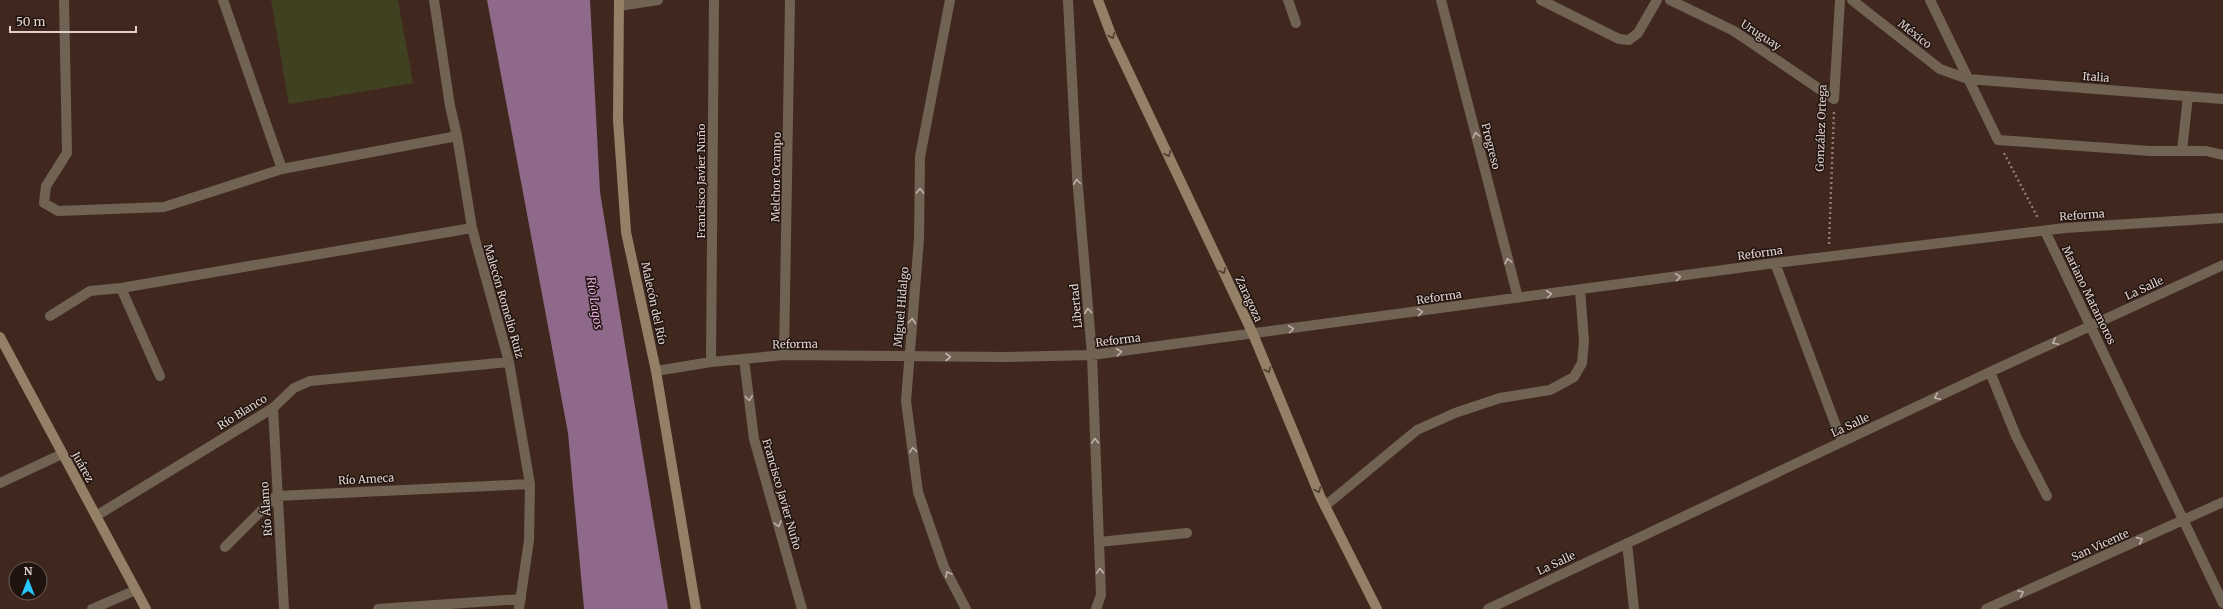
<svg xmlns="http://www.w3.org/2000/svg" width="2223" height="609" viewBox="0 0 2223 609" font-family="Merriweather,serif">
  <rect width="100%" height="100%" fill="#41281f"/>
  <path fill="#404121" d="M271,0h127l15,83 -124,21z"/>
  <path fill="#8e6989" d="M487,0h103l10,192 68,417h-84l-16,-176z"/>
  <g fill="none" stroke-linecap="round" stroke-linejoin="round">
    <path stroke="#907b73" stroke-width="2.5" stroke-dasharray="2 3" stroke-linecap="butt" d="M2004,153l34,65
      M1829,244l5,-133"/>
    <path stroke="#706353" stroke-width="10" d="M64,0l3,153 -21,33 -2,17 14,8 106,-4 118,-38 175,-33
      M223,0l59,169
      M434,0l16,106 7,30 15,92 37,134 21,122 -1,56 -10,69
      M950,0l-30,157 -1,82 -13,162 12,91 26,75 22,42
      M1068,0l9,176 15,179 9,240 -5,14
      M1288,0l8,23
      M1441,0l77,298
      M1541,0l78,39 10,1 9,-7 19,-33
      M1670,0l64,31 100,68
      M1852,0l88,69 28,10 255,20
      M1930,0l68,140 152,11h56l17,4
      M619,6l39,-6
      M1834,99l6,-99
      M2182,151l6,-55
      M2045,231l178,372
      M1775,263l67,179
      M121,288l39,88
      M50,316l40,-25 31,-3 351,-60
      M784,355l6,-355
      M744,359l10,80 48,170
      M711,362l3,-362
      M656,371l55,-9 73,-7 222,2 86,-2 683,-92 290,-35 158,-10
      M1990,372l26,64 31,60
      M273,408l11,201
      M0,483l62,-29
      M1325,506l92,-76 38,-17 45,-15 50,-8 24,-13 8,-14 2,-22 -4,-51
      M96,516l177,-108 21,-20 16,-7 199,-19
      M1099,542l88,-9
      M1627,543l7,66
      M225,547l51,-51 254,-12
      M92,609l44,-19
      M378,609l143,-10
      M1488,609l502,-237 233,-107
      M1986,609l237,-107"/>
    <path stroke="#948066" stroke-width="10" d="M619,0l-1,120 8,112 30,139 40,238
      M1098,0l14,37 141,297 67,162 57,113
      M0,337l146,272"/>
  </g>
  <defs><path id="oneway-chevron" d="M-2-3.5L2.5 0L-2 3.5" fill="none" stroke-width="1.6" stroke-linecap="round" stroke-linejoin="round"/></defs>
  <g stroke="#4e3f32">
    <use href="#oneway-chevron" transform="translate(1112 36) rotate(67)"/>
    <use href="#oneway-chevron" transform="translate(1168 154) rotate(65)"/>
    <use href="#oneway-chevron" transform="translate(1223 271) rotate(65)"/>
    <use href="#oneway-chevron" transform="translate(1268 370) rotate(67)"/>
    <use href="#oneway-chevron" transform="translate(1318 490) rotate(67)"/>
  </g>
  <g stroke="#c0b0a7">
    <use href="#oneway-chevron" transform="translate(1476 135) rotate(-104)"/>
    <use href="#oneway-chevron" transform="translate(1077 182) rotate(-95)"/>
    <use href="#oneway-chevron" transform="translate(920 191) rotate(-89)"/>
    <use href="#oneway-chevron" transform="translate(1508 261) rotate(-104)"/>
    <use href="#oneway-chevron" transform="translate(1678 277) rotate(-8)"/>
    <use href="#oneway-chevron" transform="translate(1549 294) rotate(-7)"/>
    <use href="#oneway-chevron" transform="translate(1088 311) rotate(-95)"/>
    <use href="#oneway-chevron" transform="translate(1420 312) rotate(-8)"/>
    <use href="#oneway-chevron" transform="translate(912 321) rotate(-85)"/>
    <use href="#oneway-chevron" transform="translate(1291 329) rotate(-8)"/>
    <use href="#oneway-chevron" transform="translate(2055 342) rotate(155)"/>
    <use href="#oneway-chevron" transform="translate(1119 352) rotate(-7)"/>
    <use href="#oneway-chevron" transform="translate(948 357)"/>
    <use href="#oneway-chevron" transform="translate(1937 397) rotate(155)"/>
    <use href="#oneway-chevron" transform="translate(749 398) rotate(83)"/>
    <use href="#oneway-chevron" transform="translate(1095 441) rotate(-92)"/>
    <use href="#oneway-chevron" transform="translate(913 450) rotate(-98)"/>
    <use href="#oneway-chevron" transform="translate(778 524) rotate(74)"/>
    <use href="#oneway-chevron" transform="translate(2140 540) rotate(-24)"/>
    <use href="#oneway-chevron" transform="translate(1100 571) rotate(-92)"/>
    <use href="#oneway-chevron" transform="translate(948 574) rotate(-118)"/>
    <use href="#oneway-chevron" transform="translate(2021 593) rotate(-24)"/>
  </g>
  <g text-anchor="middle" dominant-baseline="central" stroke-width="3" stroke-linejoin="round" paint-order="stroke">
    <g font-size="11" fill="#e2d1cb" stroke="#1f1410">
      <text transform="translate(1915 34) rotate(38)">México</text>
      <text transform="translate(1761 35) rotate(33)">Uruguay</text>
      <text transform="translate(2096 77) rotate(4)">Italia</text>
      <text transform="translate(1821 128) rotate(-88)">González Ortega</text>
      <text transform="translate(1491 146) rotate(76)">Progreso</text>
      <text transform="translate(776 177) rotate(-89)">Melchor Ocampo</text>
      <text transform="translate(701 181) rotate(-90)">Francisco Javier Nuño</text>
      <text transform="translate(2082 215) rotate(-4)">Reforma</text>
      <text transform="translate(1760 253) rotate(-8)">Reforma</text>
      <text transform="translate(2144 288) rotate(-25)">La Salle</text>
      <text transform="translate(2089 295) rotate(64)">Mariano Matamoros</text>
      <text transform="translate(1439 297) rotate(-8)">Reforma</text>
      <text transform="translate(1249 299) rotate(65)">Zaragoza</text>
      <text transform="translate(504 301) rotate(74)">Malecón Romelio Ruiz</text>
      <text transform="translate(654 303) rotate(78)">Malecón del Río</text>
      <text transform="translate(1076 306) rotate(-95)">Libertad</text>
      <text transform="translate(901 307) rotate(-85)">Miguel Hidalgo</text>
      <text transform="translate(1118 340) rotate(-7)">Reforma</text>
      <text transform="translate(795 344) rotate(-1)">Reforma</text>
      <text transform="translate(242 412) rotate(-32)">Río Blanco</text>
      <text transform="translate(1850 425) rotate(-25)">La Salle</text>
      <text transform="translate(83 467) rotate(61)">Juárez</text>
      <text transform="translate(366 479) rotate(-3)">Río Ameca</text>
      <text transform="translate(782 494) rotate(74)">Francisco Javier Nuño</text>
      <text transform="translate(266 509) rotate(-94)">Río Álamo</text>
      <text transform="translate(2100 545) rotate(-24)">San Vicente</text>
      <text transform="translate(1556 563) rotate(-25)">La Salle</text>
    </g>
    <g font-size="12" font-style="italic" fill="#e5aadd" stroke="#1f1410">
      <text transform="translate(595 303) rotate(81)">Río Lagos</text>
    </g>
  </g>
  <g transform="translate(28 581)"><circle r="19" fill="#1f1410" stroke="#6d605b"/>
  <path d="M0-3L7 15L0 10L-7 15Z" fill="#27c8ff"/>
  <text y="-6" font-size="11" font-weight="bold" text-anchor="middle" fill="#e2d1cb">N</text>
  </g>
  <path d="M10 26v6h126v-6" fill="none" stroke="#e2d1cb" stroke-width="2"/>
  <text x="16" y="26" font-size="12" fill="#e2d1cb" stroke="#1f1410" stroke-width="3" paint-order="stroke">50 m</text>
</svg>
